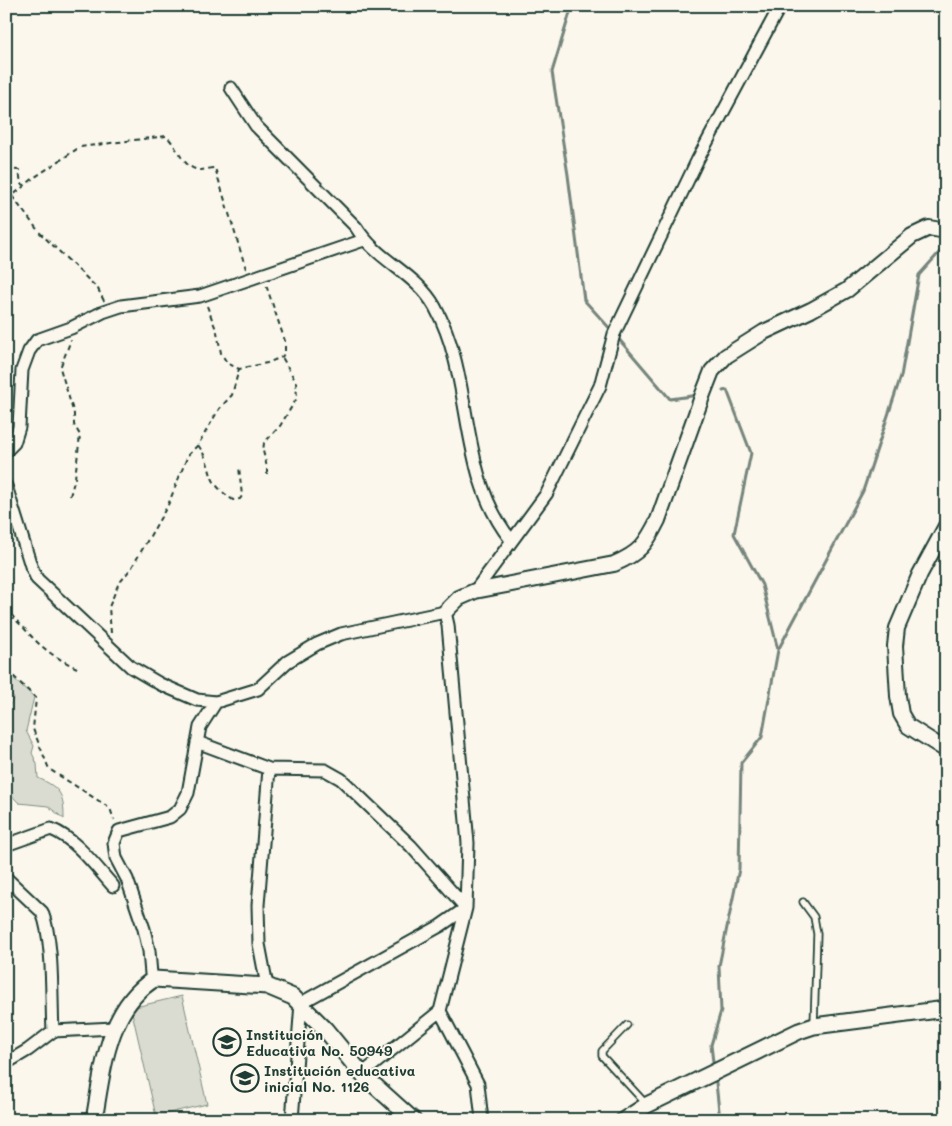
<svg xmlns="http://www.w3.org/2000/svg" width="952" height="1126" viewBox="0 0 952 1126" font-family="Mali,sans-serif">
  <rect width="100%" height="100%" fill="#fbf7ec"/>
  <filter id="ink" filterUnits="userSpaceOnUse"><feTurbulence type="fractalNoise" baseFrequency=".02" numOctaves="2"/><feDisplacementMap in="SourceGraphic" scale="10" xChannelSelector="R" yChannelSelector="G"/><feConvolveMatrix kernelMatrix="1 2 1 2 8 2 1 2 1" color-interpolation-filters="sRGB"/></filter>
  <g filter="url(#ink)">
    <path fill="#dbdcd1" stroke="#7d8c82" d="M11,676l23,21 -8,34 8,15 -2,7 5,11 1,14c23,10 26,17 26,41l-16,-13 -29,-3 -13,-13v-77l8,-16 -8,-5v-13z
      M182,996l25,108 -51,12 -25,-108z"/>
    <g fill="none" stroke-linecap="round" stroke-linejoin="round">
      <path stroke="#74847b" stroke-width="3" d="M572,6l-20,66 16,103 16,125 29,32
        M617,337l53,62 29,-4
        M723,391l4,-1 24,63 -17,81 28,51 16,65
        M713,1062l-2,-17 10,-34 -2,-45 20,-97 2,-106 21,-26 16,-87 85,-159 38,-115 18,-101 27,-30
        M716,1083l4,37"/>
      <g stroke="#1f3d34" stroke-width="9">
        <path id="service" d="M803,902l11,15 3,17 -3,90
          M627,1025l-25,26v5l45,49"/>
      </g>
      <g stroke="#1f3d34" stroke-width="15">
        <path id="minor" d="M231,88l25,38 100,101c21,34 60,46 79,80 40,73 22,166 76,233
          M6,451l8,-8 5,-16 3,-57 7,-19 8,-11 34,-12 32,-16 18,-6 79,-10 164,-56
          M6,486l25,80 6,13 94,88 29,17 37,16 19,2 42,-13 29,-27 30,-18 24,-10 104,-22 3,13 20,218 -2,65 -26,103 38,73 4,36
          M475,591l72,-98 53,-107 14,-52 84,-175 82,-153
          M197,742l72,27 -11,136 1,39 8,42
          M269,769l56,1 16,9 70,67 55,62 -26,18 -139,77 -9,117
          M6,845l45,-16c25,10 45,38 62,57
          M6,878l36,34c12,31 9,85 11,119
          M154,979l-3,-5 -2,-23 -5,-22 -17,-50 -11,-21 -2,-15 5,-12 51,-14 10,-8 8,-16 12,-66 16,-25
          M6,1063l22,-13 25,-19 61,-3
          M362,1074l78,-63"/>
      </g>
      <g stroke="#1f3d34" stroke-width="18">
        <path id="tertiary" d="M946,526l-26,48 -23,54 -2,18 3,50 3,18 7,12 38,24
          M445,612l14,-14 16,-7 139,-27c26,-11 32,-20 44,-44l45,-126 9,-23 14,-15 38,-24 47,-22 36,-20 65,-54 17,-8 17,3"/>
      </g>
      <g stroke="#1f3d34" stroke-width="19">
        <path id="secondary" d="M94,1120c9,-50 13,-111 60,-141l113,7 26,11 32,32 37,45 51,46
          M624,1120l23,-15 152,-74 15,-5 132,-17"/>
      </g>
      <path stroke="#1f3d34" stroke-width="2" stroke-dasharray="5 4" stroke-linecap="butt" d="M6,169l13,1 2,14 4,1
        M6,198l6,-2
        M104,301l-6,-12 -59,-57 -27,-36 23,-19 45,-30 86,-11c12,10 15,31 33,34 4,0 11,-2 16,-2l31,101
        M207,306l10,26 4,21 6,10 12,6 28,-6 15,-6 3,-5v-11l-19,-56
        M198,445c18,25 4,34 35,55l7,-1 2,-3 -3,-29
        M267,474v-7l-4,-16 1,-8 16,-17 17,-28 -1,-16 -14,-25
        M70,496l5,-18 5,-43 -6,-10v-11l-14,-46 11,-28
        M6,607c5,9 11,14 18,21 17,20 30,29 53,40
        M111,633l-2,-26 9,-22 14,-18 36,-62 20,-50 10,-10 21,-36 13,-14 7,-26
        M6,674l4,-1 26,25 -3,31 16,40 61,39 4,12"/>
      <use href="#service" stroke="#fbf7ec" stroke-width="5.5"/>
      <use href="#minor" stroke="#fbf7ec" stroke-width="11"/>
      <use href="#tertiary" stroke="#fbf7ec" stroke-width="14"/>
      <use href="#secondary" stroke="#fbf7ec" stroke-width="15"/>
    </g>
  </g>
  <defs>
    <g id="school-ring" transform="scale(1.4375)"><circle r="9.5" fill="#fbf7ec" stroke="#1f3d34" stroke-width="1.5"/><path d="M0-5L7-2L0 1L-7-2ZM-4 1L0 2.5L4 1V4Q0 6-4 4Z" fill="#1f3d34"/></g>
  </defs>
  <g fill-rule="evenodd">
    <use href="#school-ring" x="227" y="1042"/>
    <use href="#school-ring" x="245" y="1078"/>
  </g>
  <g text-anchor="middle" dominant-baseline="central" stroke-width="4" stroke-linejoin="round" paint-order="stroke">
    <g font-size="14" font-weight="bold" fill="#1f3d34" stroke="#fbf7ec" text-anchor="start">
      <text x="246" y="1034">Institución<tspan x="246" dy="16">Educativa No. 50949</tspan></text>
      <text x="264" y="1070">Institución educativa<tspan x="264" dy="16">inicial No. 1126</tspan></text>
    </g>
  </g>
  <rect width="952" height="1126" fill="none" stroke="#fbf7ec" stroke-width="25"/>
  <rect x="12" y="12" width="927" height="1101" fill="none" stroke="#1f3d34" stroke-width="2" filter="url(#ink)"/>
</svg>
